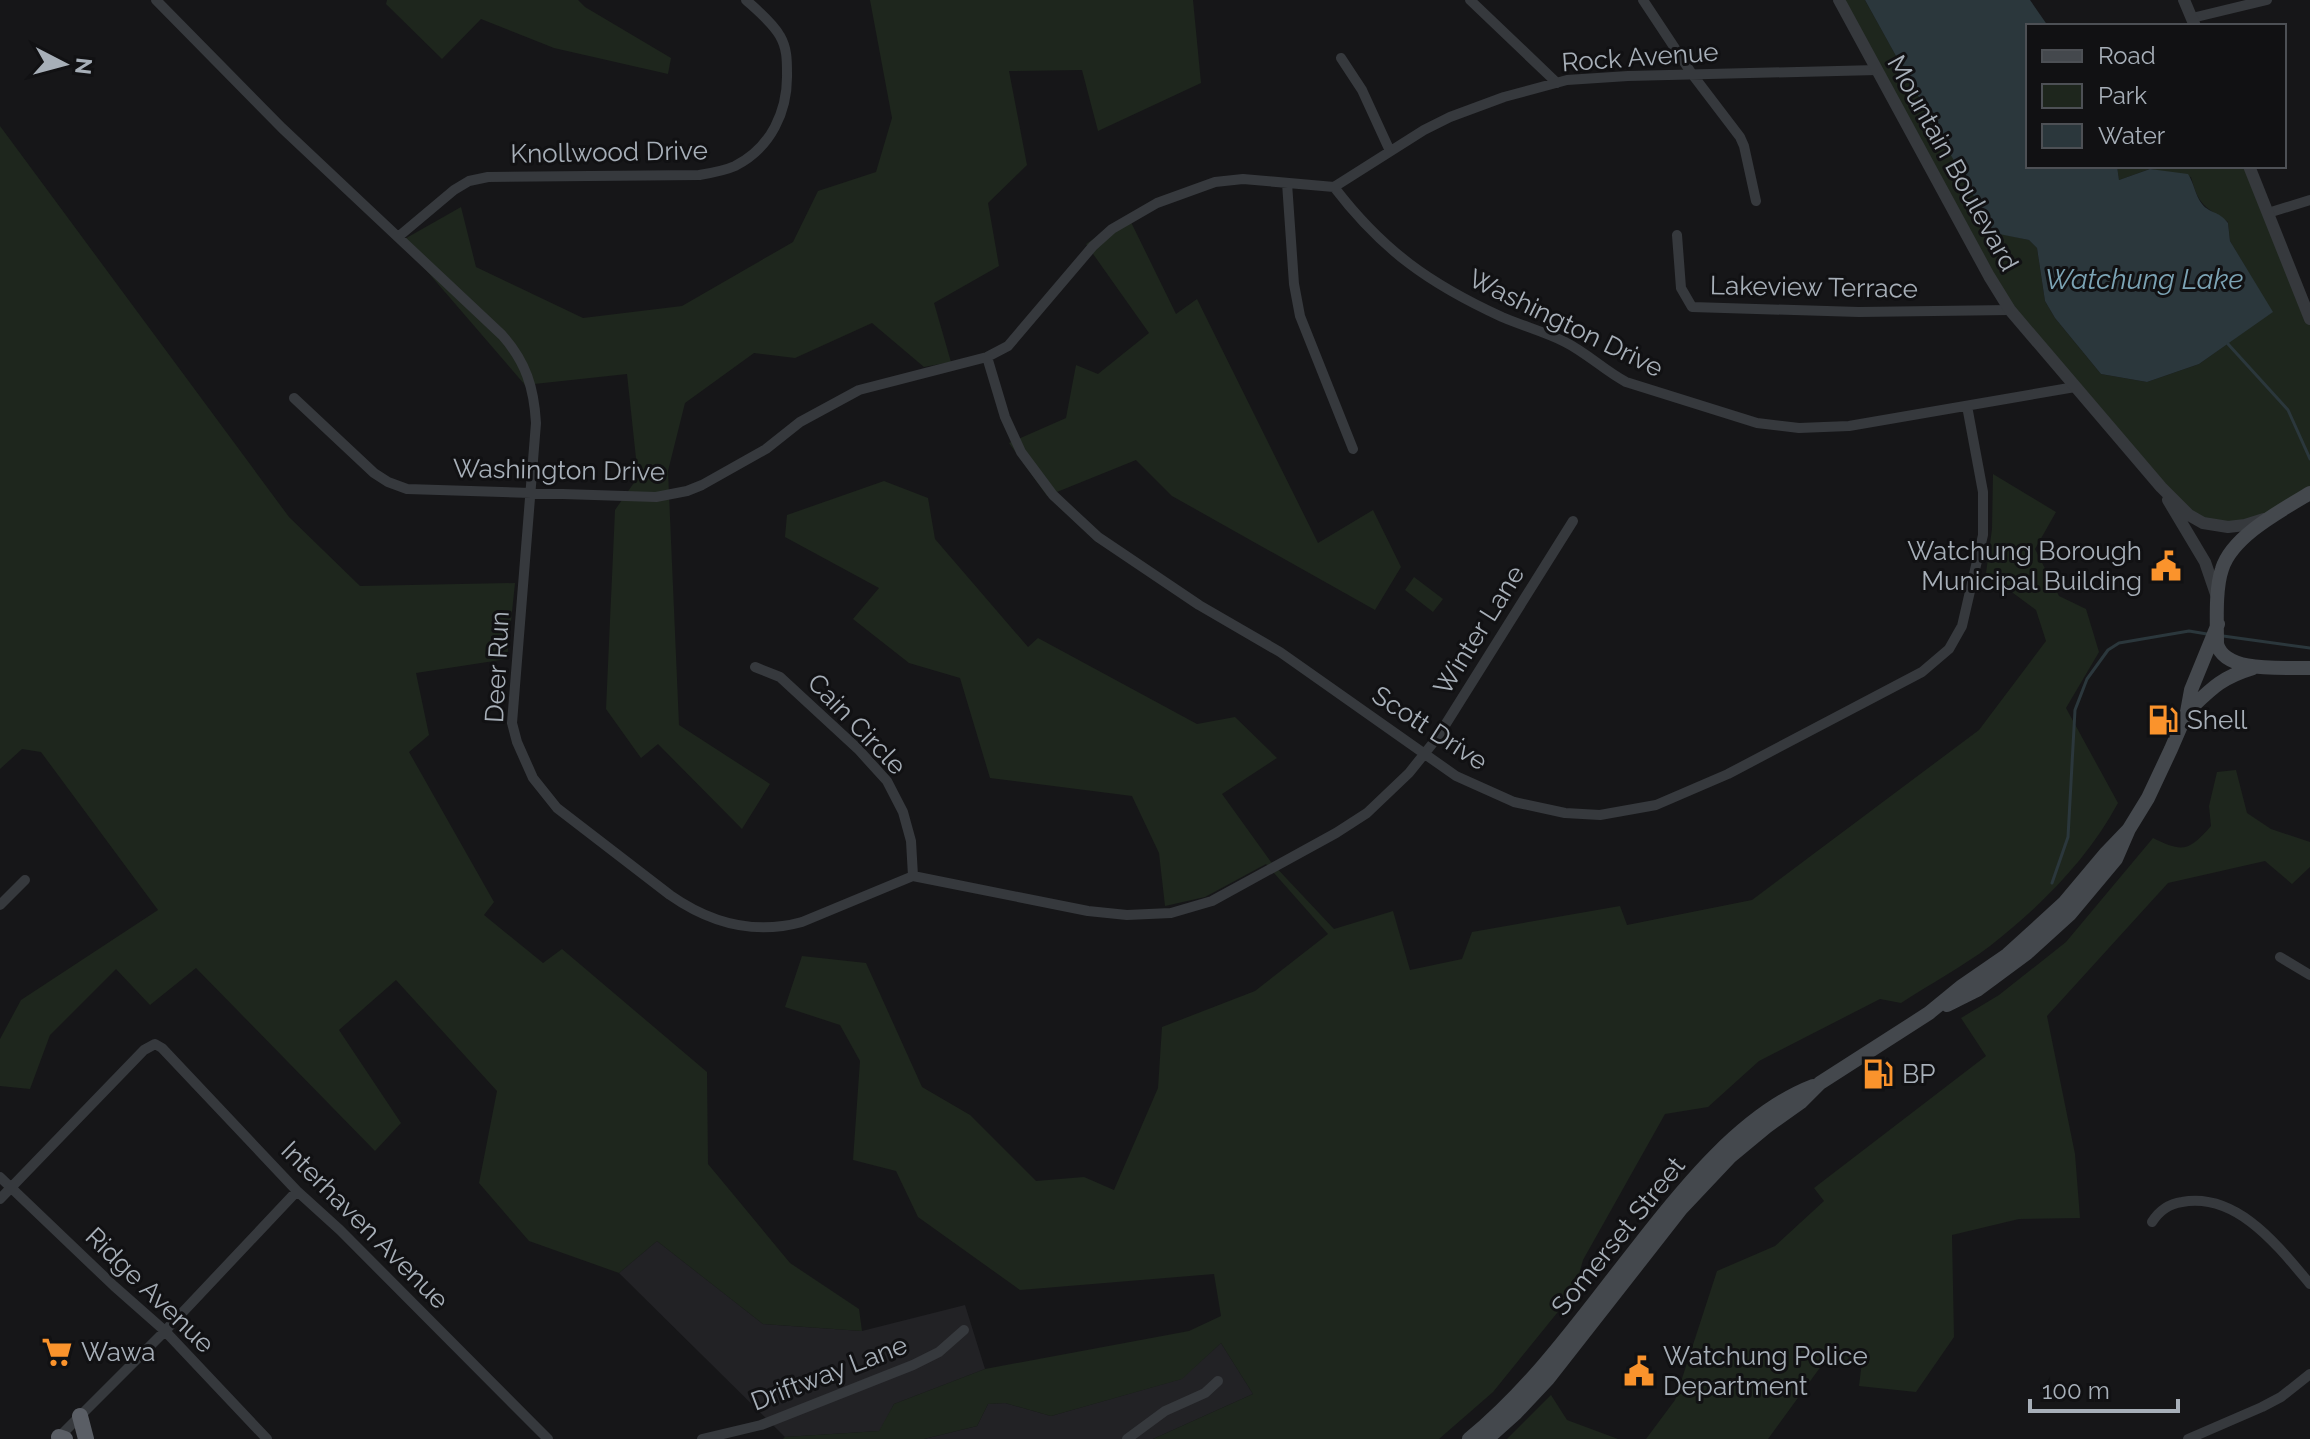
<svg xmlns="http://www.w3.org/2000/svg" width="2310" height="1439" viewBox="0 0 2310 1439" font-family="Raleway,sans-serif">
  <rect width="100%" height="100%" fill="#161618"/>
  <path fill="#222225" d="M657,1241l106,83 99,7 103,-26 20,64 -91,35 -14,27 -95,6 -166,-164z
    M1221,1343l32,51 -100,45h-229l53,-13 11,-22 17,-1 46,13 130,-37z"/>
  <path fill="#1e261d" d="M387,0h191l7,7 86,51 -3,16 -114,-26 -73,-29 -39,40 -56,-55z
    M870,0h323l8,83 -103,48 -16,-61 -73,1 18,94 -39,38 11,63 -65,37 17,59 -27,5 -52,-44 -77,35 -41,-5 -69,50 -17,68 11,254 91,59 -28,45 -84,-85 -17,14 -35,-49 9,-199 23,-33 -11,-103 -102,11 -124,-144 60,-34 15,60 107,51 99,-12 111,-64 25,-51 58,-19 16,-54z
    M1839,0h26l129,232 35,8 8,8 8,53 10,17 46,56 46,8 52,-18 73,-52 -42,-71 -2,-19c-23,-16 -29,-15 -37,-45l-41,-8 -31,11 -2,-14h132l61,153v174l-65,32 -49,-6 -186,-209z
    M0,126l289,391 71,69 155,-3 -8,76 -91,14 13,62 -20,17 85,150 -10,13 59,48 19,-14 145,123 1,92 82,99 69,46 3,22 -99,-7 -106,-83 -38,32 -90,-32 -50,-58 18,-92 -101,-111 -57,50 62,93 -26,28 -179,-183 -46,37 -34,-36 -66,66 -20,54 -30,-3v-47l21,-39 137,-90 -117,-158 -19,-3 -22,20z
    M1128,216l48,98 21,-15 121,244 55,-33 28,57 -26,43 -203,-114 -36,-36 -89,36 -38,-53 57,-25 10,-53 22,9 51,-41 -63,-89z
    M1993,474l63,38 -21,37 24,47 27,13 13,43 -33,56 52,95c-30,56 -78,104 -128,143 -28,21 -60,38 -89,57l-21,-4 -121,62 -51,46 -43,7 -82,146 -9,32 -81,100 -54,47h-286l100,-45 -32,-51 -39,36 -131,37 -46,-13 -17,1 -11,22 -53,13h-141l2,-2 94,-6 15,-27 91,-35 204,-38 32,-15 -7,-42 -194,16 -102,-73 -22,-46 -43,-11 7,-99 -20,-36 -55,-18 17,-51 64,7 56,124 48,28 66,66 48,-4 30,13 44,-102 4,-61 93,-36 73,-57 -62,-70 -61,33 -40,9 -6,-53 -27,-57 -142,-18 -30,-100 -51,-15 -56,-44 26,-31 -94,-51 2,-22 97,-34 44,17 7,41 93,108 10,-9 159,86 38,-7 42,41 -55,36 49,68 63,67 59,-18 17,59 52,-11 10,-27 148,-26 7,19 125,-25 227,-170 67,-89 -10,-31 -50,-37 6,-44z
    M1414,577l29,22 -10,13 -28,-22z
    M2236,770l11,43 24,16 39,13v25l-18,17 -27,-23 -97,22 -121,133 28,138 5,64 -61,1 -67,16 2,102 -38,55 -57,-6 3,-24 -35,-4 -59,81h-122l29,-39 42,-129 58,-25 49,-45 -10,-13 172,-132 -25,-38 38,-23 67,-53 87,-104c30,15 36,13 58,-12l-2,-20 8,-34z
    M1551,1395l16,25 51,19h-111z"/>
  <path fill="#2b373c" d="M1865,0h165l18,26h-20v140h89l2,14 31,-11 38,5c6,9 7,21 14,30 8,10 16,6 26,19l2,18 43,71 -74,52 -52,18 -46,-8 -46,-56 -10,-17 -8,-53 -8,-8 -35,-7z"/>
  <g fill="none" stroke-linecap="round" stroke-linejoin="round">
    <path stroke="#2b373c" stroke-width="3" d="M2228,344l60,66 22,49
      M2223,636l87,12
      M2052,883l16,-46 7,-127 12,-31 21,-29 11,-7 70,-12 18,3"/>
    <path stroke="#36393d" stroke-width="10" d="M156,0l126,128 220,207c24,27 32,53 34,88l-24,300 5,19 16,36 24,30 113,87c40,28 85,40 132,27l111,-46 175,35 39,4 44,-2 41,-12 124,-68 31,-20 42,-40 28,-35 136,-217
      M1470,0l87,83
      M1643,0l49,74 48,63 4,9 12,55
      M2192,18l75,-18
      M1341,58l21,32 28,61
      M1287,183l7,101 6,32 53,133
      M1334,187l90,-57 26,-13 54,-20 63,-17 61,-4 249,-6
      M2268,213l42,-13
      M1677,235l4,53 11,19 167,5 151,-2
      M398,237l56,-47 15,-9 19,-4 211,-2c12,-2 25,-4 36,-9 36,-18 53,-55 52,-93 0,-13 0,-25 -7,-37 -7,-13 -23,-26 -34,-36
      M987,357l18,60 16,35 32,43 45,42 101,68 81,47 176,124 58,26 51,11 35,2 56,-10 72,-31 194,-102 27,-23 13,-23 21,-91v-43l-16,-86
      M294,398l80,75 14,9 19,7 249,8 31,-6 15,-6 64,-36 34,-27 59,-32 128,-33 21,-11 85,-100 19,-17 45,-26 58,-21 28,-3 91,8c49,64 96,97 168,130 21,9 43,15 63,25 22,11 40,29 61,40l131,41 42,5 50,-2 226,-39
      M755,667l25,10 78,72 29,32 16,31 8,29 2,35
      M0,905l25,-25
      M2280,957l30,18
      M0,1177l114,109 51,45 102,108
      M0,1199l144,-149 11,-6 7,4 135,143 43,39 208,209
      M2152,1222c7,-11 16,-18 30,-20 55,-10 96,44 128,82
      M57,1439l108,-108 132,-140
      M702,1439l59,-14 152,-60 26,-13 25,-22
      M1127,1439l38,-28 40,-18 13,-12
      M2188,1439l74,-32 19,-10 29,-23"/>
    <path stroke="#36393d" stroke-width="12" d="M1839,0l150,276 21,34 151,177 28,28 14,8 25,4 17,-2 19,-6
      M2184,0l11,26
      M2249,166l61,153
      M2168,500l37,62 11,32"/>
    <path stroke="#44484d" stroke-width="14" d="M2310,493c-28,17 -78,43 -88,76 -7,20 -5,54 -5,75 8,30 68,23 93,24
      M2187,712c24,-23 33,-34 66,-44
      M1947,1005l30,-15 50,-37 43,-39 46,-55 13,-30 19,-31 23,-49 16,-37 4,-22 27,-66
      M1469,1439c67,-55 116,-126 169,-193 45,-58 105,-133 175,-160
      M1487,1439l29,-26 32,-34 133,-170 50,-53 35,-29 35,-25 19,-19 109,-70 33,-27 45,-31 57,-52 42,-50 23,-24"/>
    <path stroke="#5a5e65" stroke-width="16" d="M80,1416l6,23
      M59,1437l6,2"/>
  </g>
  <defs>
    <g id="civic-bare" transform="scale(2.4)"><path d="M-.6-6.5H3V-4.5H.6V-3L4-1V1h2V6H-6V1h2V-1L-.6-3ZM-1.2 2.5V6h2.4V2.5Z" fill="#fa932c" stroke="#111113" stroke-width="2.5" paint-order="stroke"/></g>
    <g id="fuel-bare" transform="scale(2.4)"><path d="M-5.5-6h7V0h2V4h1.3V-2.5L3-4.5l.8-.8L6-3V5H2.5V1h-1V6h-7ZM-4.2-4.7v3.2H.2V-4.7Z" fill="#fa932c" stroke="#111113" stroke-width="2.5" paint-order="stroke"/></g>
    <g id="supermarket-bare" transform="scale(2.4)"><path d="M-6-5.5h2.5l.6 2H6L4.5 2H-2.5L-4.4-4H-6ZM-1.5 3.2a1.3 1.3 0 1 0 .1 0ZM3 3.2a1.3 1.3 0 1 0 .1 0Z" fill="#fa932c" stroke="#111113" stroke-width="2.5" paint-order="stroke"/></g>
  </defs>
  <g fill-rule="evenodd">
    <use href="#civic-bare" x="2166" y="566"/>
    <use href="#fuel-bare" x="2163" y="720"/>
    <use href="#fuel-bare" x="1878" y="1074"/>
    <use href="#supermarket-bare" x="57" y="1352"/>
    <use href="#civic-bare" x="1639" y="1371"/>
  </g>
  <g text-anchor="middle" dominant-baseline="central" stroke-width="6" stroke-linejoin="round" paint-order="stroke">
    <g font-size="26" fill="#a7afb8" stroke="#111113">
      <text transform="translate(1640 57) rotate(-4)">Rock Avenue</text>
      <text transform="translate(609 152) rotate(-1)">Knollwood Drive</text>
      <text transform="translate(1953 163) rotate(61)">Mountain Boulevard</text>
      <text transform="translate(1814 287) rotate(1)">Lakeview Terrace</text>
      <text transform="translate(1566 323) rotate(26)">Washington Drive</text>
      <text transform="translate(559 470) rotate(1)">Washington Drive</text>
      <text transform="translate(1479 630) rotate(-58)">Winter Lane</text>
      <text transform="translate(497 667) rotate(-87)">Deer Run</text>
      <text transform="translate(857 724) rotate(46)">Cain Circle</text>
      <text transform="translate(1430 728) rotate(33)">Scott Drive</text>
      <text transform="translate(365 1225) rotate(45)">Interhaven Avenue</text>
      <text transform="translate(1618 1236) rotate(-51)">Somerset Street</text>
      <text transform="translate(150 1290) rotate(44)">Ridge Avenue</text>
      <text transform="translate(829 1373) rotate(-21)">Driftway Lane</text>
    </g>
    <g font-size="26" fill="#a7afb8" stroke="#111113" text-anchor="start">
      <text x="2142" y="551" text-anchor="end">Watchung Borough<tspan x="2142" dy="30">Municipal Building</tspan></text>
      <text x="2187" y="720">Shell</text>
      <text x="1902" y="1074">BP</text>
      <text x="81" y="1352">Wawa</text>
      <text x="1663" y="1356">Watchung Police<tspan x="1663" dy="30">Department</tspan></text>
    </g>
    <g font-size="28" font-style="italic" fill="#7ca4b5" stroke="#111113">
      <text x="2144" y="279">Watchung Lake</text>
    </g>
  </g>
  <rect x="2026" y="24" width="260" height="144" fill="#111113" stroke="#4d5055" stroke-width="2"/>
  <rect x="2042" y="50" width="40" height="12" fill="#44484d" stroke="#4d5055" stroke-width="2"/>
  <text x="2098" y="64" font-size="24" fill="#a7afb8">Road</text>
  <rect x="2042" y="84" width="40" height="24" fill="#1e261d" stroke="#4d5055" stroke-width="2"/>
  <text x="2098" y="104" font-size="24" fill="#a7afb8">Park</text>
  <rect x="2042" y="124" width="40" height="24" fill="#2b373c" stroke="#4d5055" stroke-width="2"/>
  <text x="2098" y="144" font-size="24" fill="#a7afb8">Water</text>
  <g transform="translate(64 64) rotate(96)" stroke="#111113" stroke-width="6" paint-order="stroke">
  <path d="M0-6L14 30L0 20L-14 30Z" fill="#a7afb8"/>
  <text y="-12" font-size="22" font-weight="bold" text-anchor="middle" fill="#a7afb8">N</text>
  </g>
  <path d="M2030 1399v12h148v-12" fill="none" stroke="#a7afb8" stroke-width="4"/>
  <text x="2042" y="1399" font-size="24" fill="#a7afb8" stroke="#111113" stroke-width="6" paint-order="stroke">100 m</text>
</svg>
